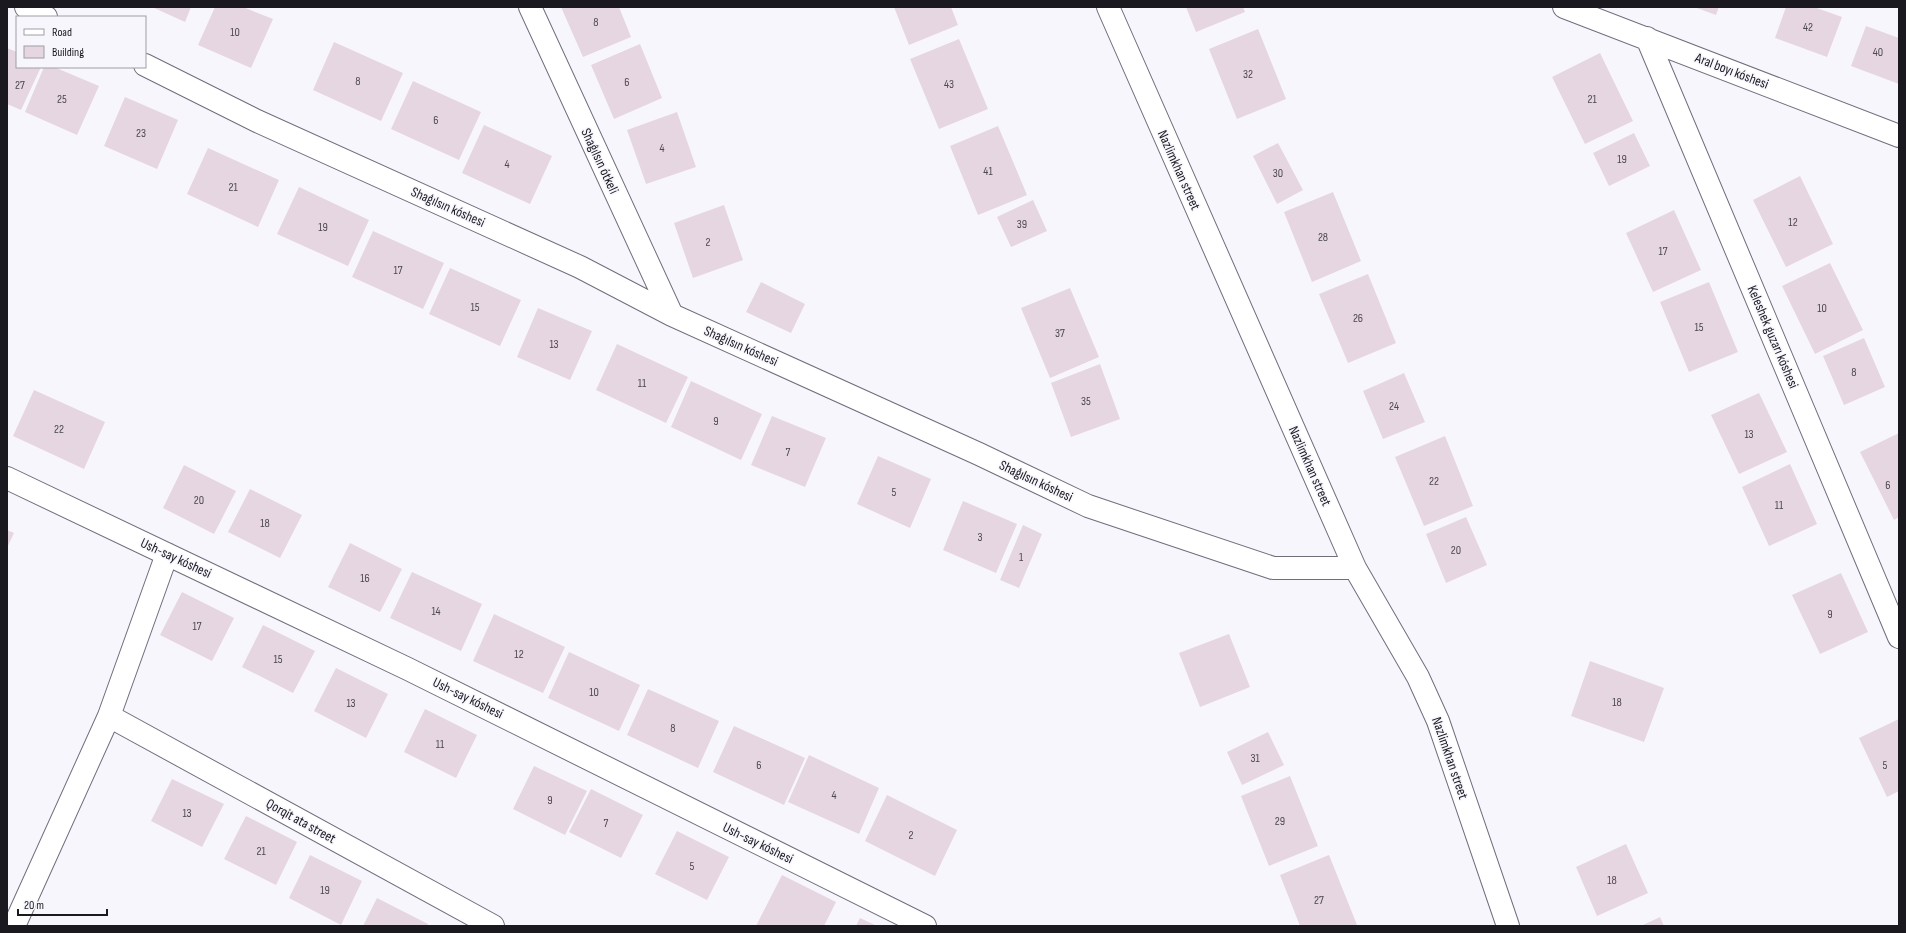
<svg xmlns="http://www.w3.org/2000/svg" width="1906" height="933" viewBox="0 0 1906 933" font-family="'Sofia Sans Condensed',sans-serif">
  <rect width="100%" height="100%" fill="#f7f6fd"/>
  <path fill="#e6d6e2" d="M152,7h39l-6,15z
    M215,7h28l30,12 -22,49 -53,-23z
    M561,7h58l12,30 -48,20z
    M894,7h57l7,18 -49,20z
    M1186,7h57l2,5 -49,20z
    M1694,7h25l-3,8z
    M1786,7h28l28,10 -15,40 -52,-19z
    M1866,26l33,12v46l-48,-18z
    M1258,29l28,70 -49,20 -28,-70z
    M959,39l29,70 -49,20 -29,-70z
    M334,42l69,31 -22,48 -68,-31z
    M640,44l22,54 -48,21 -23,-54z
    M7,48l10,4v15h24l-20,43 -14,-6z
    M1600,53l33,68 -48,23 -33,-67z
    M44,67h10l45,19 -22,49 -52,-23z
    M413,81l68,31 -22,48 -68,-31z
    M125,97l53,23 -21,49 -53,-23z
    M677,112l19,55 -50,17 -19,-54z
    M484,125l68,31 -22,48 -68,-31z
    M998,126l29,69 -49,20 -28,-69z
    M1634,133l16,33 -41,20 -16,-33z
    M1278,143l25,47 -26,14 -24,-48z
    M208,148l71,32 -21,47 -71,-33z
    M1800,176l33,68 -47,23 -33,-67z
    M299,187l70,33 -21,46 -71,-32z
    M1333,192l28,69 -49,21 -28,-70z
    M1033,200l14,31 -36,16 -14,-30z
    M724,205l19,55 -50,18 -19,-55z
    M1674,210l27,60 -48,22 -27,-59z
    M373,231l71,32 -21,46 -71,-32z
    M1830,263l33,67 -48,24 -33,-68z
    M450,268l71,32 -21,46 -71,-32z
    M1368,274l28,69 -48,20 -29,-69z
    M761,282l44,22 -14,29 -45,-21z
    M1709,282l29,70 -49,20 -29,-70z
    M1070,288l29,69 -49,21 -29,-70z
    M538,308l54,23 -22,49 -53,-23z
    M1864,338l21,49 -41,18 -21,-49z
    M617,344l71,33 -22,46 -70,-33z
    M1100,364l20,55 -49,18 -20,-54z
    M1404,373l21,49 -42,17 -20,-48z
    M691,381l71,33 -21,46 -70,-33z
    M34,390l71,32 -21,47 -71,-33z
    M1759,393l28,59 -48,22 -28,-59z
    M772,416l54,22 -21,49 -54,-22z
    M1899,433v84l-5,3 -34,-68z
    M1445,436l28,70 -49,20 -29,-69z
    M878,456l53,23 -21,49 -53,-24z
    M1790,464l27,60 -48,22 -27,-59z
    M184,465l52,26 -22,43 -51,-26z
    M250,489l52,26 -22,43 -52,-26z
    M963,501l54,23 -21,49 -53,-23z
    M1466,517l21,48 -41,18 -20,-49z
    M1023,525l19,9 -23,54 -19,-8z
    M7,530l7,3 -7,15z
    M350,543l52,26 -22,43 -52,-25z
    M412,572l70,32 -21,47 -71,-33z
    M1841,573l27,59 -48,22 -28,-59z
    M182,592l52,26 -22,43 -52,-26z
    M494,614l71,33 -22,46 -70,-32z
    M263,625l52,26 -22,42 -51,-26z
    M1229,634l21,53 -50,20 -21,-54z
    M569,652l71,33 -21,46 -71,-33z
    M1590,661l74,27 -20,54 -73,-26z
    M336,668l52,26 -22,44 -52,-27z
    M648,689l71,32 -21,47 -71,-33z
    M425,709l52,26 -21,43 -52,-26z
    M1899,719v72l-12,6 -28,-59z
    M734,726l71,32 -21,47 -71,-33z
    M1268,732l16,33 -42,20 -15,-33z
    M809,755l70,33 -20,46 -71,-32z
    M534,766l53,25 -22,44 -52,-26z
    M1290,776l28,70 -49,20 -28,-70z
    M172,779l52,25 -22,43 -51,-26z
    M591,789l52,26 -22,43 -52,-26z
    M887,795l70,35 -22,46 -70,-35z
    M246,816l51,26 -21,43 -52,-26z
    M677,831l52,26 -22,43 -52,-26z
    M1626,844l22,49 -51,23 -21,-49z
    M310,855l52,26 -21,44 -52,-27z
    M1329,855l28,70 -57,1 -20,-51z
    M782,875l54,27 -12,24h-68z
    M377,898l51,26 -1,2h-64z
    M1660,917l4,9h-23z
    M860,918l17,8h-21z"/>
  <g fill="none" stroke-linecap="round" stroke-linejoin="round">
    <g stroke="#706e7d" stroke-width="24">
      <path id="minor" d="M26,7l20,10
        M530,7l142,308
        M1108,7l247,561 63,109 20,44 70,205
        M1564,7l335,129
        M1647,38l252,599
        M145,65l112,56 323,146 92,48 307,139 109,52 185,62h82
        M7,478l401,191 517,257
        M109,716l384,210
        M14,926l95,-210 58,-162"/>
    </g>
    <use href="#minor" stroke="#fff" stroke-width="22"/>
  </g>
  <g text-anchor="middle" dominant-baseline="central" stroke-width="3" stroke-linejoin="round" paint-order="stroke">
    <g font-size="12" fill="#4d4850">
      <text x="596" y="22">8</text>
      <text x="1808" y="27">42</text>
      <text x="235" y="32">10</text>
      <text x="1878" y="52">40</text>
      <text x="1248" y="74">32</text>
      <text x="358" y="81">8</text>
      <text x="627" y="82">6</text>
      <text x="949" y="84">43</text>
      <text x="20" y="85">27</text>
      <text x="62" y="99">25</text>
      <text x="1592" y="99">21</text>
      <text x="436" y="120">6</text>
      <text x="141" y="133">23</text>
      <text x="662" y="148">4</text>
      <text x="1622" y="159">19</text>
      <text x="507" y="164">4</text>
      <text x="988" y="171">41</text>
      <text x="1278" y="173">30</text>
      <text x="233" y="187">21</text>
      <text x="1793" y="222">12</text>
      <text x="1022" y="224">39</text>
      <text x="323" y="227">19</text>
      <text x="1323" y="237">28</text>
      <text x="708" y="242">2</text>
      <text x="1663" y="251">17</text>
      <text x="398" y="270">17</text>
      <text x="475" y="307">15</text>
      <text x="1822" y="308">10</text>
      <text x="1358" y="318">26</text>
      <text x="1699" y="327">15</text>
      <text x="1060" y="333">37</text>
      <text x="554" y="344">13</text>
      <text x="1854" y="372">8</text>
      <text x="642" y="383">11</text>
      <text x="1086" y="401">35</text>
      <text x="1394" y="406">24</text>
      <text x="716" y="421">9</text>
      <text x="59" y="429">22</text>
      <text x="1749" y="434">13</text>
      <text x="788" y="452">7</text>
      <text x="1434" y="481">22</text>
      <text x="1888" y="485">6</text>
      <text x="894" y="492">5</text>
      <text x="199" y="500">20</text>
      <text x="1779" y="505">11</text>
      <text x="265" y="523">18</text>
      <text x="980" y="537">3</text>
      <text x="1456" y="550">20</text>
      <text x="1021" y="557">1</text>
      <text x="365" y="578">16</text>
      <text x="436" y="611">14</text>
      <text x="1830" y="614">9</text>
      <text x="197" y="626">17</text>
      <text x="519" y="654">12</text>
      <text x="278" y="659">15</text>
      <text x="594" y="692">10</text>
      <text x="1617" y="702">18</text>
      <text x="351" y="703">13</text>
      <text x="673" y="728">8</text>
      <text x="440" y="744">11</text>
      <text x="1255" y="758">31</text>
      <text x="759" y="765">6</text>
      <text x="1885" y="765">5</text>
      <text x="834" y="795">4</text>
      <text x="550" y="800">9</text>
      <text x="187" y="813">13</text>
      <text x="1280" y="821">29</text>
      <text x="606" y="823">7</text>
      <text x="911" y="835">2</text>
      <text x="261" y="851">21</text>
      <text x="692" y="866">5</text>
      <text x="1612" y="880">18</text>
      <text x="325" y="890">19</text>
      <text x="1319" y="900">27</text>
    </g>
    <g font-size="14" fill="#1a191f" stroke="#f7f6fd">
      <text transform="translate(1732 71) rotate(21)">Aral boyı kóshesi</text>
      <text transform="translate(600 161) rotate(65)">Shaǵılsın ótkeli</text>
      <text transform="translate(1179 170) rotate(66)">Nazlimkhan street</text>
      <text transform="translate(448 207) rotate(24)">Shaǵılsın kóshesi</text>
      <text transform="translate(1773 337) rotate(67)">Keleshek guzarı kóshesi</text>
      <text transform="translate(741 346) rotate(24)">Shaǵılsın kóshesi</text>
      <text transform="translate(1310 466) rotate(66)">Nazlimkhan street</text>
      <text transform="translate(1036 481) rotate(25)">Shaǵılsın kóshesi</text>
      <text transform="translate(176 558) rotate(25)">Ush-say kóshesi</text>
      <text transform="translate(468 698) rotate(26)">Ush-say kóshesi</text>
      <text transform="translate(1450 758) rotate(71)">Nazlimkhan street</text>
      <text transform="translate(301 821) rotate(29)">Qorqit ata street</text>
      <text transform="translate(758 843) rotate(26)">Ush-say kóshesi</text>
    </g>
  </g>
  <rect width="1906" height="933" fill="none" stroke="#1a191f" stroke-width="16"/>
  <rect x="16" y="16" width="130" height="52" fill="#f7f6fd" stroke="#9f9ea4"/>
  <rect x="24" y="29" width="20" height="6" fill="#ffffff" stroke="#9f9ea4"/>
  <text x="52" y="36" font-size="12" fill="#1a191f">Road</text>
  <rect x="24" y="46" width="20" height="12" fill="#e6d6e2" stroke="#9f9ea4"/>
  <text x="52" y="56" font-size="12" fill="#1a191f">Building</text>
  <path d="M18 909v6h89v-6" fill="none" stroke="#1a191f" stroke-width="2"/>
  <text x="24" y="909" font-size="12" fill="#1a191f" stroke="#f7f6fd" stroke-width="3" paint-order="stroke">20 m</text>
</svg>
